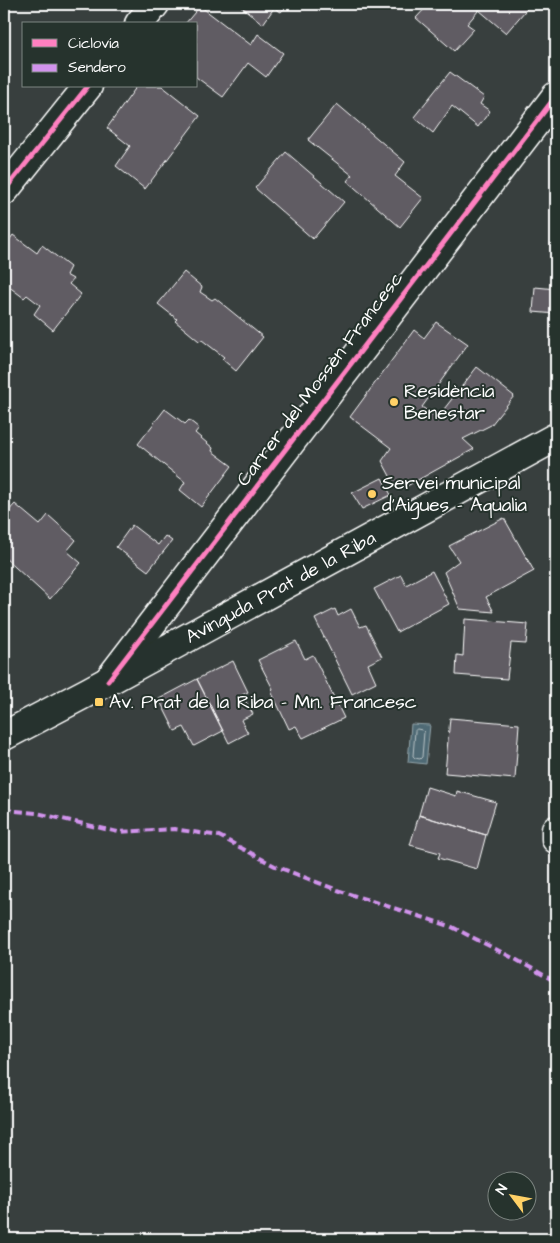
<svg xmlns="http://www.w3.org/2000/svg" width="560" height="1243" viewBox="0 0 560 1243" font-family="'Architects Daughter',sans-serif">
  <rect width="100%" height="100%" fill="#383f3e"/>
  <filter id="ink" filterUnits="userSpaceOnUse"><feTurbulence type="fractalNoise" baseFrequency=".02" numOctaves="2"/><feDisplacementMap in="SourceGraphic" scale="10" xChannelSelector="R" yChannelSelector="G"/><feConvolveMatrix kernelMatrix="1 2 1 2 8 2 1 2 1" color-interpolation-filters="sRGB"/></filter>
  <g filter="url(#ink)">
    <path fill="#4f6a74" stroke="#95a6ac" d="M411,724l19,1 -4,39 -18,-2z"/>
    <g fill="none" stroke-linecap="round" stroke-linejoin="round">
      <path stroke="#b9c3c7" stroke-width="1" d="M417,729l5,1 2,2 -2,25 -2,2 -5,-1 -2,-2 2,-25z"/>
    </g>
    <path fill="#615b64" stroke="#fff" d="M238,4h50l-7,8 -7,-4 -11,16z
      M429,4h102l-25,29 -27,-23 -12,14 7,5 -20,22 -38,-33z
      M200,6l51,39 7,-11 25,19 -17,24 -18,-14 -25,34 -27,-20v-53h-11z
      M450,72l34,25 -4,7 10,7 -12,16 -26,-21 -19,27 -19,-16z
      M137,86h25l38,30 -55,73 -29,-23 14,-20 -23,-18z
      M337,104l68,58 -10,14 28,22 -23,29 -53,-46 5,-6 -44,-35z
      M286,152l58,50 -31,37 -58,-51z
      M13,235l24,18 5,-8 28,22 -4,8 7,4 -4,5 12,10 -28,36 -19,-16 6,-9 -13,-10 -3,3 -20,-15v-36z
      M184,272l18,15 -2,5 12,8 3,-2 48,39 -27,34 -14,-12 2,-2 -22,-17 -3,1 -24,-20 2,-2 -19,-15z
      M535,287l21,2v25l-23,-2z
      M436,322l32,22 -46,63 15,11 40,-51 37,29 -23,29 -28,14 11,10 -76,42 -16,-30 9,-13 -41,-31 64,-87 10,8z
      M165,409l20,15 4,-4 10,8 -4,5 18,15 -1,3 20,15 -31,41 -21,-17 5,-8 -47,-38z
      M382,478l9,17 -29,14 -10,-16z
      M15,504l25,21 8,-10 28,25 -9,11 14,12 -31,36 -46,-42v-41z
      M504,518l30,53 -48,26 8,15 -34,-3 -16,-37 15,-11 -10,-15z
      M132,525l26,20 7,-9 7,5 -24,30 -32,-24z
      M432,571l17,33 -52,28 -23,-43 27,-14 5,10z
      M335,609l3,7 13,-7 9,18 6,-2 16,32 -14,7 8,18 -24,12 -37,-75z
      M465,619l63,5 -2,20 -15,-1 -4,36 -51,-4 1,-20 6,1z
      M296,641l9,18 8,-4 31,63 -41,20 -7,-12 -7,3 -18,-38 2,-2 -15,-29z
      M233,661l15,31 -6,3 11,19 -12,6 7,13 -19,10 -32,-64z
      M197,679l26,52 -29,15 -10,-19 -9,4 -16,-32z
      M450,718l69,6 -4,55 -70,-6z
      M427,787l29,9 1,-5 39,11 -10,33 -67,-20z
      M419,815l67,20 -9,34 -39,-11 2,-5 -30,-8z"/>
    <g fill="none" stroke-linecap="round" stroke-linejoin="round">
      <g stroke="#fff" stroke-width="31">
        <g id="minor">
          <path d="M139,24l16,-20"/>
          <path d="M4,191l84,-105"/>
          <path d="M108,681l448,-585"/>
          <path id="s1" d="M4,736l84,-44 468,-255"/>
          <path d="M556,830v9"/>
        </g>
      </g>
      <use href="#minor" stroke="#26332d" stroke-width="28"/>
      <path stroke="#d193ec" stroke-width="4" stroke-dasharray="8 4" stroke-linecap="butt" d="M4,810l33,3 81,19 56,-3 45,7 56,30 65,25 110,35 65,33 41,23"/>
      <g stroke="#26332d" stroke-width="8">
        <path id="cycleway" d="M4,191l84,-105
          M108,681l448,-585"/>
      </g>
      <use href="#cycleway" stroke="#ff80c0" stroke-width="5"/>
    </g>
  </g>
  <g fill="#ffd166" stroke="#26332d" stroke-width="2">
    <circle cx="394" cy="402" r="5"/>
    <circle cx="372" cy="494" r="5"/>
    <rect x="94" y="697" width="10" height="10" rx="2.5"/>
  </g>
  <g text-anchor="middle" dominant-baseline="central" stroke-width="4" stroke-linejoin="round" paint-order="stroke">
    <g font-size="19" fill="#fff" stroke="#26332d">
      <text transform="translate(320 379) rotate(-53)">Carrer del Mossèn Francesc</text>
      <text stroke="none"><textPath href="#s1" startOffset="314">Avinguda Prat de la Riba</textPath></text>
    </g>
    <g font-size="19" fill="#fff" stroke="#26332d" text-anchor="start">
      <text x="404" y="391">Residència<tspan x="404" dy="22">Benestar</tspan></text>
      <text x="382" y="483">Servei municipal<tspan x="382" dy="22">d'Aigues - Aqualia</tspan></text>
      <text x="109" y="702">Av. Prat de la Riba - Mn. Francesc</text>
    </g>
  </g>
  <rect width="560" height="1243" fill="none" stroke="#26332d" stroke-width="20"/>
  <rect x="10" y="10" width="540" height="1223" fill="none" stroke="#fff" stroke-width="2" filter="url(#ink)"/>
  <rect x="22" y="22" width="175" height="65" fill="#26332d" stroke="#7d8581"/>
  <rect x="32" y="39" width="25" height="8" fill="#ff80c0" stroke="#7d8581"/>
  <text x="68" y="48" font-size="15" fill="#ffffff">Ciclovía</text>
  <rect x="32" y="64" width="25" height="8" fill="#d193ec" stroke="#7d8581"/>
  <text x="68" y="72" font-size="15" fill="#ffffff">Sendero</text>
  <g transform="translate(512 1196) rotate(302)"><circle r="24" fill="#26332d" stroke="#7d8581"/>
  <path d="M0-4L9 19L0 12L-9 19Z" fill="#ffd166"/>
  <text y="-8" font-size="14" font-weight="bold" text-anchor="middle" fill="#ffffff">N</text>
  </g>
</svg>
